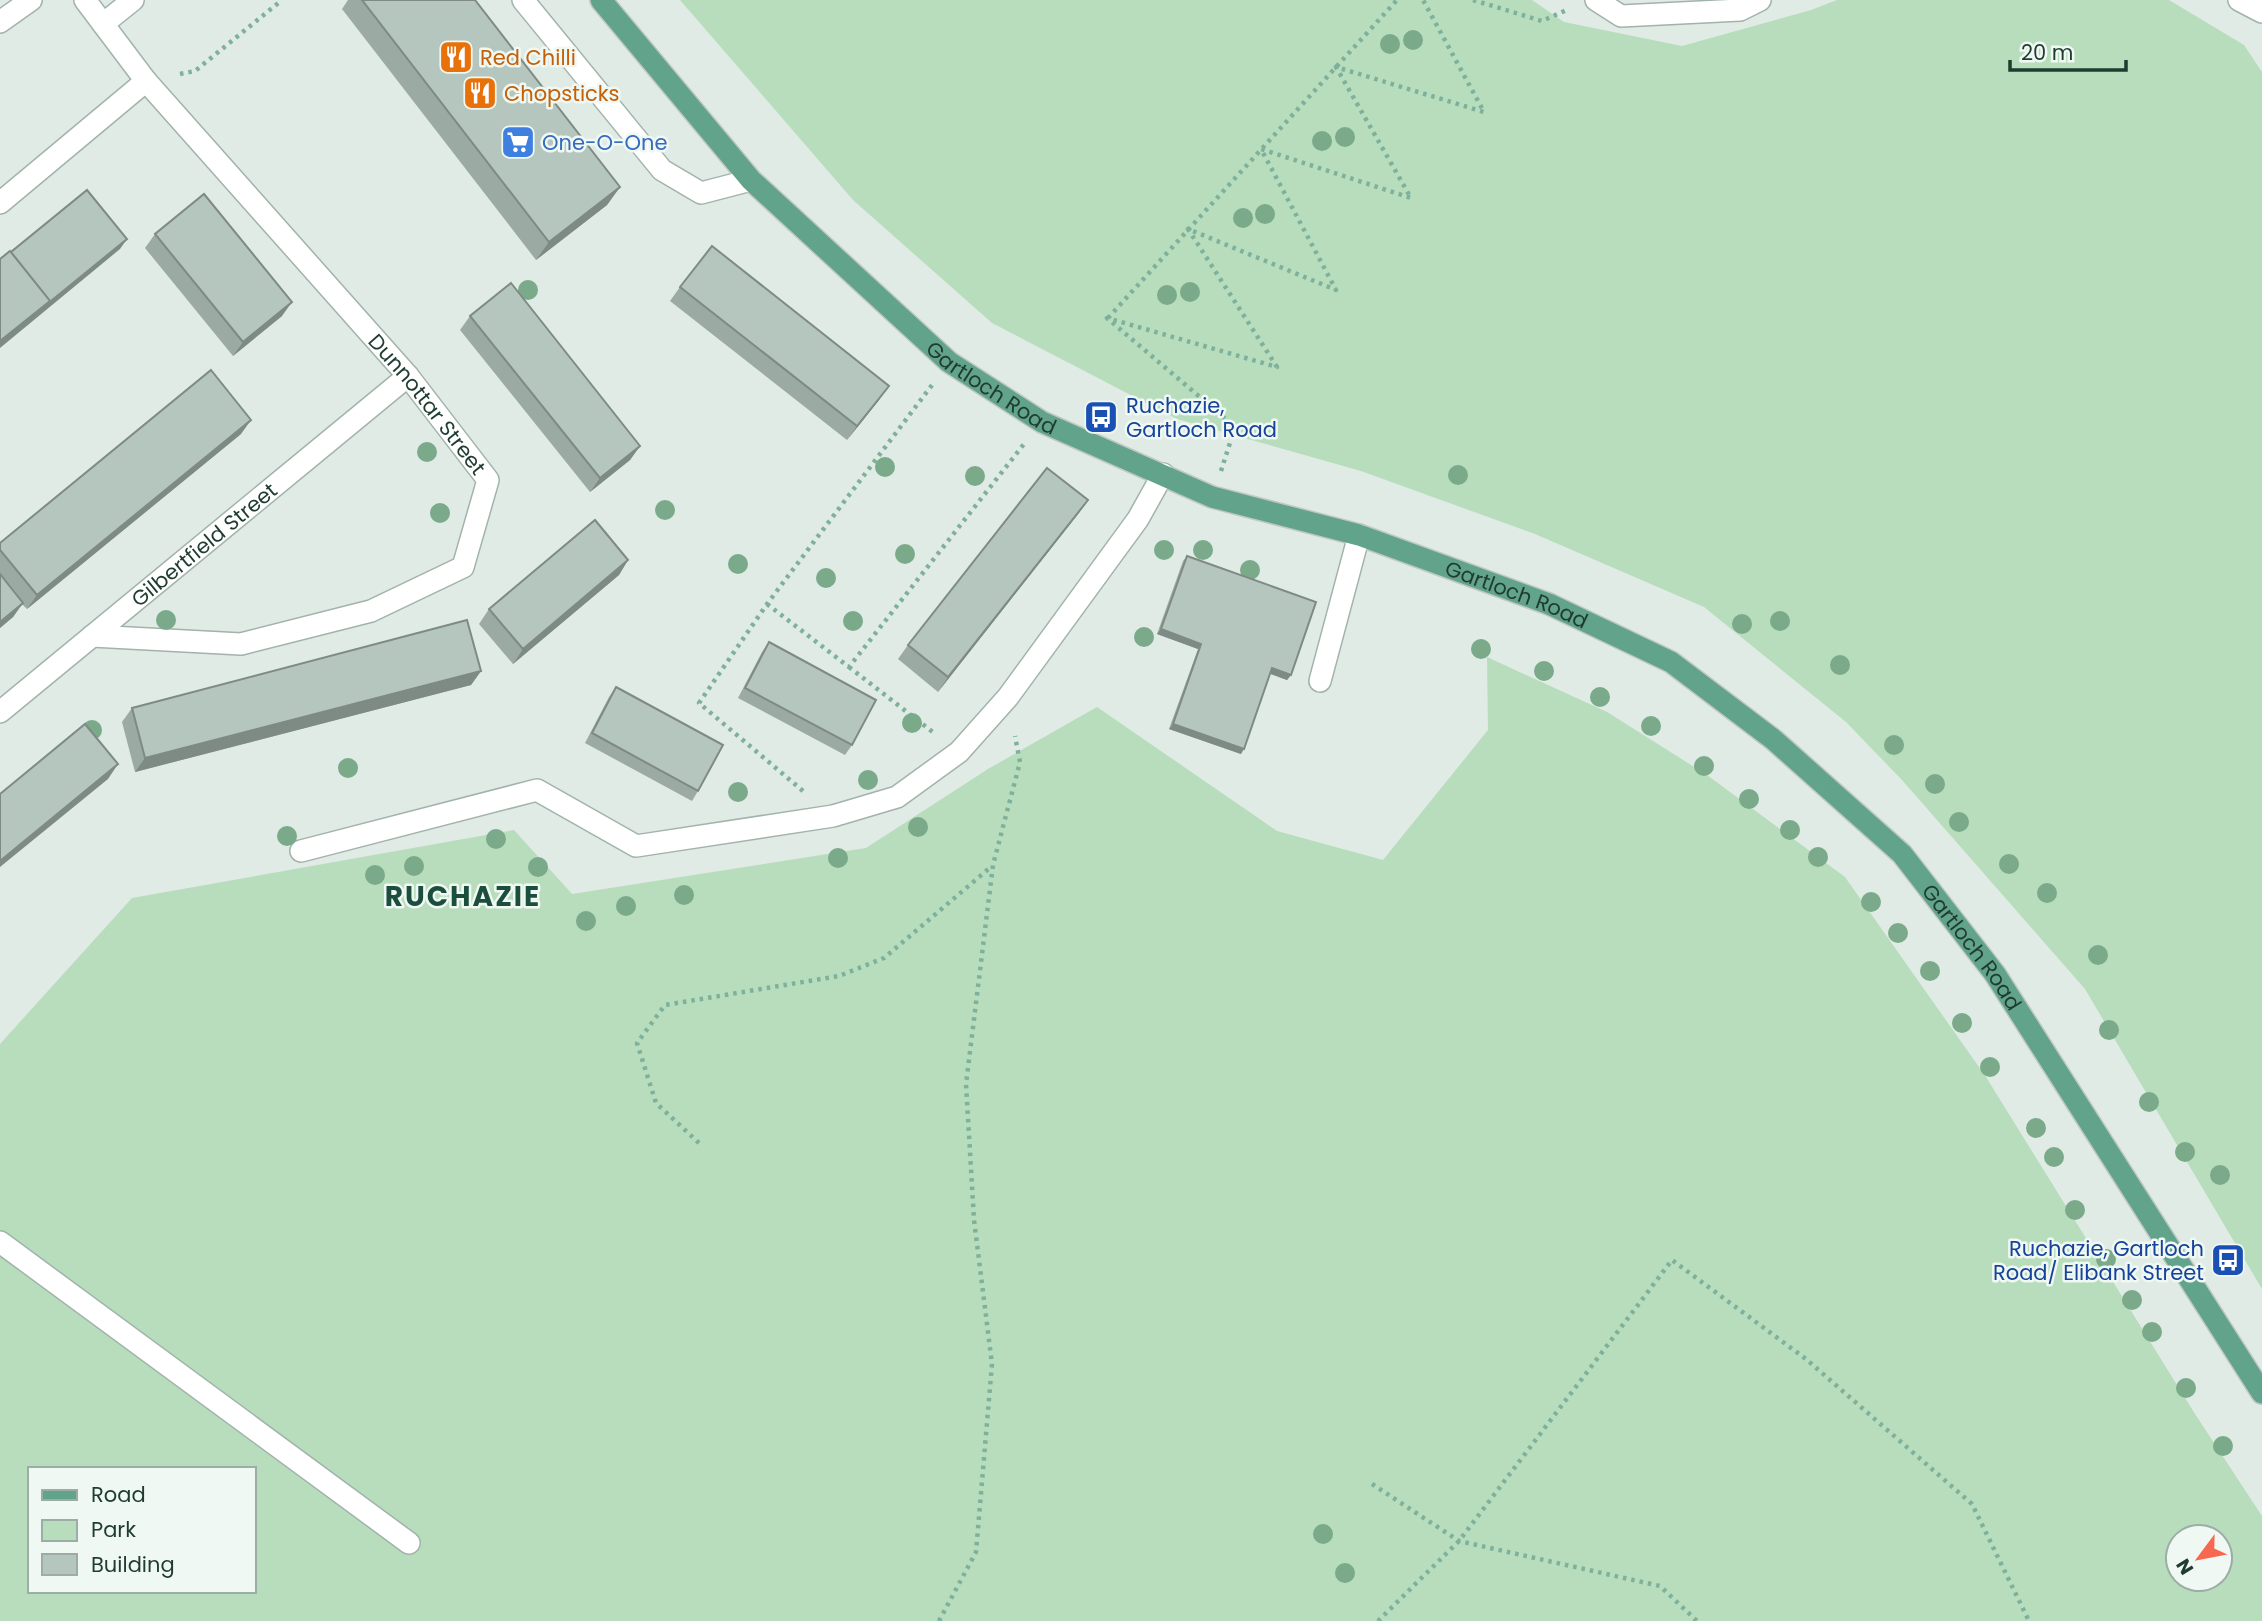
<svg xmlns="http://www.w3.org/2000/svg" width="2262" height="1621" viewBox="0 0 2262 1621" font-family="Poppins,sans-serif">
  <rect width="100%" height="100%" fill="#dfebe4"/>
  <path fill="#b7ddbd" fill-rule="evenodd" d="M680,0h852l32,22 118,24 129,-36 26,-10h332l75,45 18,27v1217l-177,-300 -183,-209 -56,-58 -142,-115 -169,-73 -174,-63 -184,-52 -185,-96 -139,-123z
    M1487,657l120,55 100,63 138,102 141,200 209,337 67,102v105h-2262v-577l132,-146 382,-68 58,64 294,-46 122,-79 109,-62 180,124 106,29 105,-130zM30,1469h224v122h-224zM2178,1537h42v42h-42z"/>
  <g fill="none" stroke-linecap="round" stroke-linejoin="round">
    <g stroke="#a2b3ab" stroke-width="24">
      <g id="minor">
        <path id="s1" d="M85,0l61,81 262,295 80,104 -25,87 -92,44 -130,33 -149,-8"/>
        <path d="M523,0l139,170 39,23 50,-13"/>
        <path d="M1596,0l25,16 119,-6 20,-10"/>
        <path d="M2239,0l23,12"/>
        <path d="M0,22l31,-22"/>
        <path d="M103,24l30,-24"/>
        <path d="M0,203l146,-122"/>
        <path d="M1320,681l39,-146"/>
        <path id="s2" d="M0,712l408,-336"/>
        <path d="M301,851l236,-61 99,56 197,-30 64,-19 62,-45 49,-55 130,-178 25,-45"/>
        <path d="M0,1242l409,301"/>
      </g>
    </g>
    <g stroke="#c0c8c5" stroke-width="24">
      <g id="major">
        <path id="s3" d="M601,0l150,180 198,182 93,60 170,75 147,38 190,69 122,58 103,78 128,114 93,120 267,419"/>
      </g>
    </g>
    <path stroke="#7eb09b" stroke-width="4.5" stroke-dasharray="3.5 5" stroke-linecap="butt" d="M1473,0l69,21 27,-12
      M180,74l15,-3 87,-71
      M1108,318l289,-318
      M1221,471l14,-44 -128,-109 170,49 -89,-138 148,61 -75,-141 150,49 -75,-131 148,45 -61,-112
      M767,604l82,63 175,-223
      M849,667l85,66
      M803,791l-104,-88 68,-99 165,-219
      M699,1143l-43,-40 -19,-60 28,-38 174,-29 45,-18 108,-92
      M1372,1484l87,57 201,45 37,35
      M939,1621l37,-69 16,-188 -18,-144 -8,-136 27,-219 27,-103 -5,-26
      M1378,1621l81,-80 213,-281 134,99 166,145 57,117"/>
    <use href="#minor" stroke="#fff" stroke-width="21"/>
    <use href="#major" stroke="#62a38b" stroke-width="21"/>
  </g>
  <g fill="#7aaa89">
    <circle cx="1413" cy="40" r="10"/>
    <circle cx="1390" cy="44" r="10"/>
    <circle cx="1345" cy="137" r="10"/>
    <circle cx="1322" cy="141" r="10"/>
    <circle cx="1265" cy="214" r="10"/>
    <circle cx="1243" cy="218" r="10"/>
    <circle cx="528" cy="290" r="10"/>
    <circle cx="1190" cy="292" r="10"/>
    <circle cx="1167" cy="295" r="10"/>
    <circle cx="427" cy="452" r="10"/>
    <circle cx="885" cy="467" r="10"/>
    <circle cx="1458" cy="475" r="10"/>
    <circle cx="975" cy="476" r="10"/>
    <circle cx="665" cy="510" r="10"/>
    <circle cx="440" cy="513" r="10"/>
    <circle cx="1164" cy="550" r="10"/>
    <circle cx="1203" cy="550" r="10"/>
    <circle cx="905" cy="554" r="10"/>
    <circle cx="738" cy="564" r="10"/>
    <circle cx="1250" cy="570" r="10"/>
    <circle cx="826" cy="578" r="10"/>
    <circle cx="166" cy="620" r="10"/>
    <circle cx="853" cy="621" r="10"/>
    <circle cx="1780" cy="621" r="10"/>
    <circle cx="1742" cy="624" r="10"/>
    <circle cx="1144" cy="637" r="10"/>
    <circle cx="1481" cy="649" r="10"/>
    <circle cx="1840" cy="665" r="10"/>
    <circle cx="1544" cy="671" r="10"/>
    <circle cx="1600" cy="697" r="10"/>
    <circle cx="912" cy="723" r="10"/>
    <circle cx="1651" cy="726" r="10"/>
    <circle cx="92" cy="730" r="10"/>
    <circle cx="1894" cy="745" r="10"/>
    <circle cx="1704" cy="766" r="10"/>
    <circle cx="348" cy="768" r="10"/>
    <circle cx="868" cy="780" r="10"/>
    <circle cx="1935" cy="784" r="10"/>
    <circle cx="738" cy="792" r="10"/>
    <circle cx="1749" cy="799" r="10"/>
    <circle cx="1959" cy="822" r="10"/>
    <circle cx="918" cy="827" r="10"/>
    <circle cx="1790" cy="830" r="10"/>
    <circle cx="287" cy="836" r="10"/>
    <circle cx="496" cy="839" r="10"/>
    <circle cx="1818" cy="857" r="10"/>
    <circle cx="838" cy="858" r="10"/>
    <circle cx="2009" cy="864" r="10"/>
    <circle cx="414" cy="866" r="10"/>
    <circle cx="538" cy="867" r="10"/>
    <circle cx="375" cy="875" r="10"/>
    <circle cx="2047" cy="893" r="10"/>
    <circle cx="684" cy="895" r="10"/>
    <circle cx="1871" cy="902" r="10"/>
    <circle cx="626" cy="906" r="10"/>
    <circle cx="586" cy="921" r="10"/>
    <circle cx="1898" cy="933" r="10"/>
    <circle cx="2098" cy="955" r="10"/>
    <circle cx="1930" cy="971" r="10"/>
    <circle cx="1962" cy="1023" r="10"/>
    <circle cx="2109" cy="1030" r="10"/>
    <circle cx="1990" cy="1067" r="10"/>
    <circle cx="2149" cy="1102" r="10"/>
    <circle cx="2036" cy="1128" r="10"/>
    <circle cx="2185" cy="1152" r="10"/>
    <circle cx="2054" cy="1157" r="10"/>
    <circle cx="2220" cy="1175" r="10"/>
    <circle cx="2075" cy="1210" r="10"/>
    <circle cx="2106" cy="1259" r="10"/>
    <circle cx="2132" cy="1300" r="10"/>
    <circle cx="2152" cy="1332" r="10"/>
    <circle cx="2186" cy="1388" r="10"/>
    <circle cx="2223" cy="1446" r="10"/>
    <circle cx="1323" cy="1534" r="10"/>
    <circle cx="1345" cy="1573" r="10"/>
  </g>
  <path fill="#9baaa3" d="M348,0h127l145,187 -13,18 -71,55 -194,-251z
    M155,234l127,82 -49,40 -88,-108z
    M680,287l199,113 -32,40 -177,-139z
    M470,316l170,130 -10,14 -40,32 -130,-162z
    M241,434l-214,175 -5,-5 -9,13 -13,11v-85z
    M1088,500l-10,14 -140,178 -40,-33 10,-14z
    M1187,556l104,119 -4,5 -17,-6 -29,80 -72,-25 29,-80 -41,-15 26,-73z
    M628,560l-9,15 -106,89 -34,-40 10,-15z
    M769,642l83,103 -7,10 -107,-57 24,-46z
    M481,671l-10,14 -336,87 -13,-50 10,-14z
    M616,687l82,104 -6,10 -107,-58 24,-46z"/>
  <path fill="#7e8b84" d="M620,187l-13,18 -71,55 13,-18z
    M127,239l-7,10 -120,99v-7z
    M292,302l-10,14 -49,40 10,-14z
    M889,386l-10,14 -32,40 10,-14z
    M251,420l-10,14 -214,175 10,-14z
    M640,446l-10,14 -40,32 10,-14z
    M1088,500l-10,14 -140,178 10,-15z
    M628,560l-9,15 -106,89 10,-15z
    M23,603l-10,14 -13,11v-6z
    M1161,629l40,15 -3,5 -41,-15z
    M1272,668l19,7 -4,5 -18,-7z
    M481,671l-10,14 -336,87 10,-14z
    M1173,724l71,25 -3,5 -72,-25z
    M118,764l-10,15 -108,88v-6z"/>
  <path fill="#b4c6bd" stroke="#7e8b84" stroke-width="2" d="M362,0h113l145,187 -71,55z
    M87,190l40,49 -81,66 4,-4 -39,-49z
    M204,194l88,108 -49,40 -88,-108z
    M712,246l177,140 -32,40 -177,-139z
    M10,251l40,50 -50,40v-82z
    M511,283l129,163 -40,32 -130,-162z
    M211,370l40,50 -214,175 -37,-45v-7z
    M1047,468l41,32 -140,177 -40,-32z
    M595,520l33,40 -105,89 -34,-40z
    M1187,556l129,46 -25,73 -19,-7 -28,81 -71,-25 28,-80 -40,-15z
    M0,574l23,29 -23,19z
    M467,620l14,51 -336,87 -13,-50z
    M769,642l107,58 -24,45 -107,-57z
    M616,687l107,58 -25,46 -106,-58z
    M85,724l33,40 -118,97v-67z"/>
  <defs>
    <g id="restaurant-square" transform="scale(1.75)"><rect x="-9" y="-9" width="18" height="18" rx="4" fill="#e8710a" stroke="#f0f8f3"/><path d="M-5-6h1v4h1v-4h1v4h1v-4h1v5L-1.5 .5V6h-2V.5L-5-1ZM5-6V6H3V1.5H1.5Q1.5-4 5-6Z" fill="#fff"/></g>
    <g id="supermarket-square" transform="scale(1.75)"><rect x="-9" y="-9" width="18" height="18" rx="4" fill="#3f7fe0" stroke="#f0f8f3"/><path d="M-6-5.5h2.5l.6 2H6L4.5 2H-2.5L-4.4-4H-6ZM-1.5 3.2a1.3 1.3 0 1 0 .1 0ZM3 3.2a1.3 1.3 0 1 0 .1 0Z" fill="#fff"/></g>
    <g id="bus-square" transform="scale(1.75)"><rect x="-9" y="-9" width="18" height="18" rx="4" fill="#1a4fb4" stroke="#f0f8f3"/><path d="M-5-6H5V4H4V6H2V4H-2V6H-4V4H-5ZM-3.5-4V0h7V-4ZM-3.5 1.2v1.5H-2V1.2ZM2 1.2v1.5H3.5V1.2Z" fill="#fff"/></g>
  </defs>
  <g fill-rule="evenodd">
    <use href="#restaurant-square" x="456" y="57"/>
    <use href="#restaurant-square" x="480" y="93"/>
    <use href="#supermarket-square" x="518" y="142"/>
    <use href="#bus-square" x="1101" y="417"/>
    <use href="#bus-square" x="2228" y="1260"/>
  </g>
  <g text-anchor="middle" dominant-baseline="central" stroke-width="5" stroke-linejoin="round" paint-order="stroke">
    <g font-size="21" fill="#c56008" stroke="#f0f8f3" text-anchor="start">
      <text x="480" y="57">Red Chilli</text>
      <text x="504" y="93">Chopsticks</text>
    </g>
    <g font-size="21" fill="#366cbe" stroke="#f0f8f3" text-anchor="start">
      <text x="542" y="142">One-O-One</text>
    </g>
    <g font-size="21" fill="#1f3c31" stroke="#f0f8f3">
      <text stroke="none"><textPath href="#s3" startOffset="553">Gartloch Road</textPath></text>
      <text stroke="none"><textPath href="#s1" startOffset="530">Dunnottar Street</textPath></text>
      <text stroke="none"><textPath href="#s2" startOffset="264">Gilbertfield Street</textPath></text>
      <text stroke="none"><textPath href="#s3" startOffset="1120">Gartloch Road</textPath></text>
      <text stroke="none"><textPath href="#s3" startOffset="1706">Gartloch Road</textPath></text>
    </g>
    <g font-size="21" fill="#164399" stroke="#f0f8f3" text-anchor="start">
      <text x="1126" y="405">Ruchazie,<tspan x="1126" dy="24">Gartloch Road</tspan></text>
      <text x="2204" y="1248" text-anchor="end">Ruchazie, Gartloch<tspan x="2204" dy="24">Road/ Elibank Street</tspan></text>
    </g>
    <g font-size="28" font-weight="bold" letter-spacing="2" fill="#1b4e3c" stroke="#f0f8f3">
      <text x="463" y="896">RUCHAZIE</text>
    </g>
  </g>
  <rect x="28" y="1467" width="228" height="126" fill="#f0f8f3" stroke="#9cada5" stroke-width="2"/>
  <rect x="42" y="1490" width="35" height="10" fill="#62a38b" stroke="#9cada5" stroke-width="2"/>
  <text x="91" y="1502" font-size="21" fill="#1f3c31">Road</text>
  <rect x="42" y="1520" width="35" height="21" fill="#b7ddbd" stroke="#9cada5" stroke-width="2"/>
  <text x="91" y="1537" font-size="21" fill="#1f3c31">Park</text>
  <rect x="42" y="1554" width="35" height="21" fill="#b4c6bd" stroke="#9cada5" stroke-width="2"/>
  <text x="91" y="1572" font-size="21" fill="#1f3c31">Building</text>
  <g transform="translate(2199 1558) rotate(238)"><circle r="33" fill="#f0f8f3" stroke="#9cada5" stroke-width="2"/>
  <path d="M0-5L12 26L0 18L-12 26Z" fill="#f86851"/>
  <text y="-10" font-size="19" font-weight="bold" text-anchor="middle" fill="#1f3c31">N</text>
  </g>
  <path d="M2010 60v10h116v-10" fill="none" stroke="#1f3c31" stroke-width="3.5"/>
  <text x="2021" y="60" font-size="21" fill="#1f3c31" stroke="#f0f8f3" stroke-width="5" paint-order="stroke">20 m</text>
</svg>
